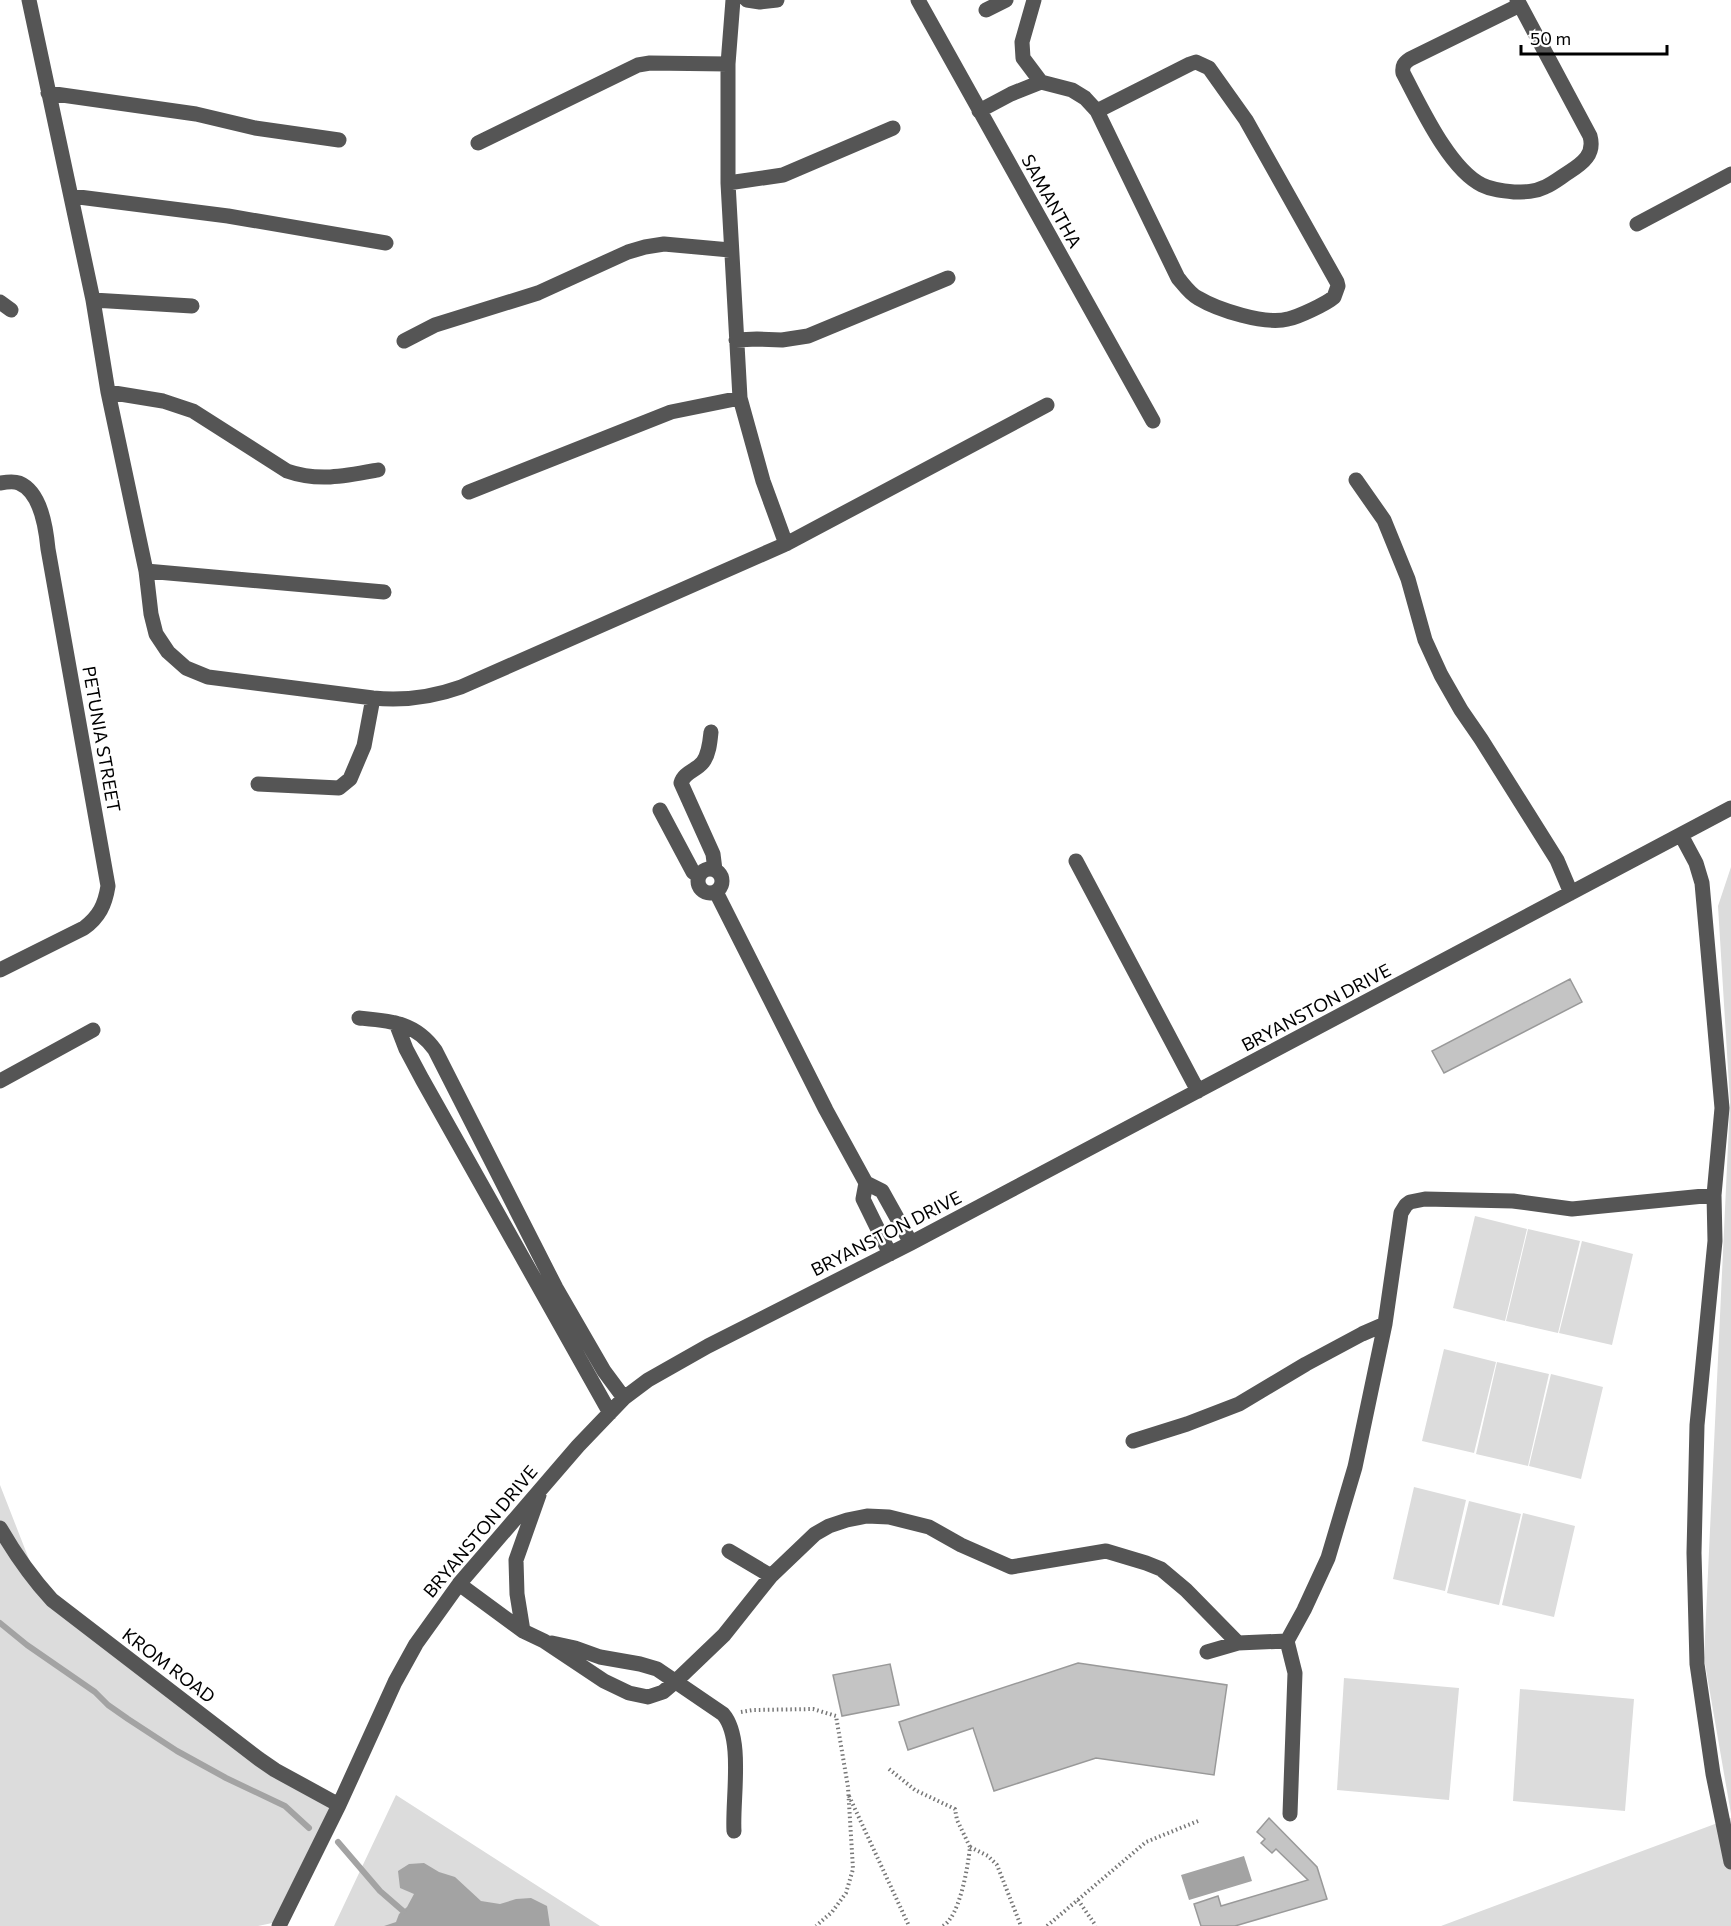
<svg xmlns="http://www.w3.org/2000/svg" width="1731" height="1926" viewBox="0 0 1731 1926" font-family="Commissioner,sans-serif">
  <rect width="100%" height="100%" fill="#fff"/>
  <path fill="#dcdcdc" d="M1731,867v947l-27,-156 26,-556 -12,-196z
    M1475,1216l52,13 -22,92 -52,-13z
    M1528,1229l52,12 -22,92 -52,-12z
    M1582,1241l51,13 -21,91 -53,-12z
    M1444,1349l52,13 -22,91 -52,-12z
    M1497,1362l52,12 -21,92 -52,-12z
    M1551,1374l52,13 -22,92 -52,-13z
    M0,1485l41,105 233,181 60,31 -57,120 -19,4h-258z
    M1414,1487l52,13 -21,91 -52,-12z
    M1469,1501l52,13 -22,91 -52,-12z
    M1523,1513l52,13 -21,91 -52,-12z
    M1344,1678l115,10 -10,112 -112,-10z
    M1520,1689l114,10 -9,112 -112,-10z
    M396,1795l204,131h-266z
    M1731,1818v108h-290z"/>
  <path fill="#a3a3a3" d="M1244,1856l8,25 -63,19 -8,-25z
    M424,1863l15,9 16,5 26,24 19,3 16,-5 15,-1 16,8 3,20h-166l12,-4 3,-8 8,-7 7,-13 -14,-6 -2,-17 11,-7z"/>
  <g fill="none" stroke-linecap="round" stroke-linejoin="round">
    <path stroke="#a3a3a3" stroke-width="6" d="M0,1623l27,22 68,47 13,13 20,14 49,32 49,27 59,28 24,22
      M338,1842l42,49 23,20"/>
  </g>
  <path fill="#c4c4c4" stroke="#999" stroke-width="1.5" d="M1570,979l12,23 -138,71 -12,-22z
    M1078,1663l149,22 -13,90 -118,-17 -102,33 -21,-63 -65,22 -9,-28z
    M890,1664l9,41 -57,11 -9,-41z
    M1269,1818l48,49 10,32 -92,27h-34l-7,-22 24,-8 3,10 87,-26 -32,-31 -4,4 -11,-10 4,-4 -8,-7z"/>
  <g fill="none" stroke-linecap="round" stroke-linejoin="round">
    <path stroke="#777" stroke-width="4" stroke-dasharray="1.5 3" stroke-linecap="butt" d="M741,1712l12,-2 60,-1 23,7 12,71 5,82 -7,24 -14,19 -16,14
      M889,1769l26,21 40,19 2,11 13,27
      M849,1796l60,130
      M1078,1900l18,26
      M943,1926c17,-10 25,-60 27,-79l18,9 9,9 24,61
      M1047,1926l99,-84 52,-21"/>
    <path stroke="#555" stroke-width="15" d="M29,0l64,300 15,92 38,179 5,43 5,20 12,18 18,16 22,9 165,21c29,3 60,-1 88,-11l325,-143 261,-139
      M733,0l-5,64v119l12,215 23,83 23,63
      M747,0l13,2 17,-2
      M918,0l235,421
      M1034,0l-12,42 1,16 18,24 31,8 13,8 12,13 81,167c6,7 12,16 20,20 20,12 67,27 90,21 10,-2 38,-15 46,-22l4,-11 -1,-4 -91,-162 -37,-52 -13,-6 -6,2 -93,47
      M1517,0l3,5 70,131c5,18 -7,27 -21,36 -8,5 -15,11 -24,15 -10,5 -20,5 -31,5 -11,-1 -22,-2 -32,-7 -33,-16 -62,-80 -79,-112 -1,-7 1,-10 7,-14l110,-54
      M986,10l20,-10
      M48,93l148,21 59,14 84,12
      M979,111l32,-17 30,-12
      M478,143l160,-78 12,-2 78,1
      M728,183l55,-8 110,-47
      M71,196l157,20 158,27
      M1637,224l94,-50
      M93,300l99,6
      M0,302l11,8
      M736,340l21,-1 25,1 26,-4 140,-58
      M404,341l31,-16 103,-32 90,-41 17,-5 19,-3 66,6
      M108,392l55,9 30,10 94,60c31,11 59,5 91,-1
      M1356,480l28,40 24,59 17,61 16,35 20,35 20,29 76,121 14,33
      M0,483c6,-1 14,-2 19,0 22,9 27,45 29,66l60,337c-3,19 -9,31 -24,42l-84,42
      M469,492l202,-80 69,-14
      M146,571l238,21
      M711,732c-1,10 -2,22 -8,30 -7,9 -19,10 -22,21l32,71 2,16
      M258,784l81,4 11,-9 14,-33 9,-48
      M660,810l33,62 6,4
      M1681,835l15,28 6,20 20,225 -8,87 1,46 -18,184 -3,128 3,111 16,110 18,88
      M1076,861l122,230
      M698 881a12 12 0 1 1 24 0a12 12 0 1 1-24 0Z
      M716,892l110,218 40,73 16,8 29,52
      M359,1018c32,3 56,4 76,32l121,238 48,83 20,27
      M396,1023l10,26 16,30 188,334
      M0,1081l93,-51
      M866,1183l-3,16 27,55
      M1133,1441l54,-17 52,-20 67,-40 56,-30 23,-10
      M0,1528c15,26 31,49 52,72l207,159 16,11 64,35
      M729,1551l42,25
      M459,1584l64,47 21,10 60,40 25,12 19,4 15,-5 13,-11 48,-46 47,-59 44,-42 14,-8 18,-6 20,-4 22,1 40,10 32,18 50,22 95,-16 40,12 15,6 25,21 52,53
      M523,1631l-6,-37 -1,-34 23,-65
      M552,1643l23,5 25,9 40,7 17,5 66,45c21,24 9,86 11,117
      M1207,1652l31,-9 49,-2
      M1290,1814l5,-141 -8,-32 17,-31 24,-52 27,-91 30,-143 16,-111 5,-8 4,-3 15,-3 88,2 59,8 142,-14
      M279,1926l60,-121 56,-123 21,-38 43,-60 119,-138 46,-48 24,-18 60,-34 203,-103 820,-435"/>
  </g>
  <g text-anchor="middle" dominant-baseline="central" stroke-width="5" stroke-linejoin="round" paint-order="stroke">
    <g font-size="18" fill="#000" stroke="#fff">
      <text transform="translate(1052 201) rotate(61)">SAMANTHA</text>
      <text transform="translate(102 739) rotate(80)">PETUNIA STREET</text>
      <text transform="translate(1316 1007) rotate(-28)">BRYANSTON DRIVE</text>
      <text transform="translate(886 1233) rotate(-27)">BRYANSTON DRIVE</text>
      <text transform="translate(480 1531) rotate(-50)">BRYANSTON DRIVE</text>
      <text transform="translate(169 1665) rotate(37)">KROM ROAD</text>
    </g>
  </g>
  <path d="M1521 45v9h146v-9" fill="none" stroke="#000000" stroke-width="3"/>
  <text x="1530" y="45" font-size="18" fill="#000000" stroke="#ffffff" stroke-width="4.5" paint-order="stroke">50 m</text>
</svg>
